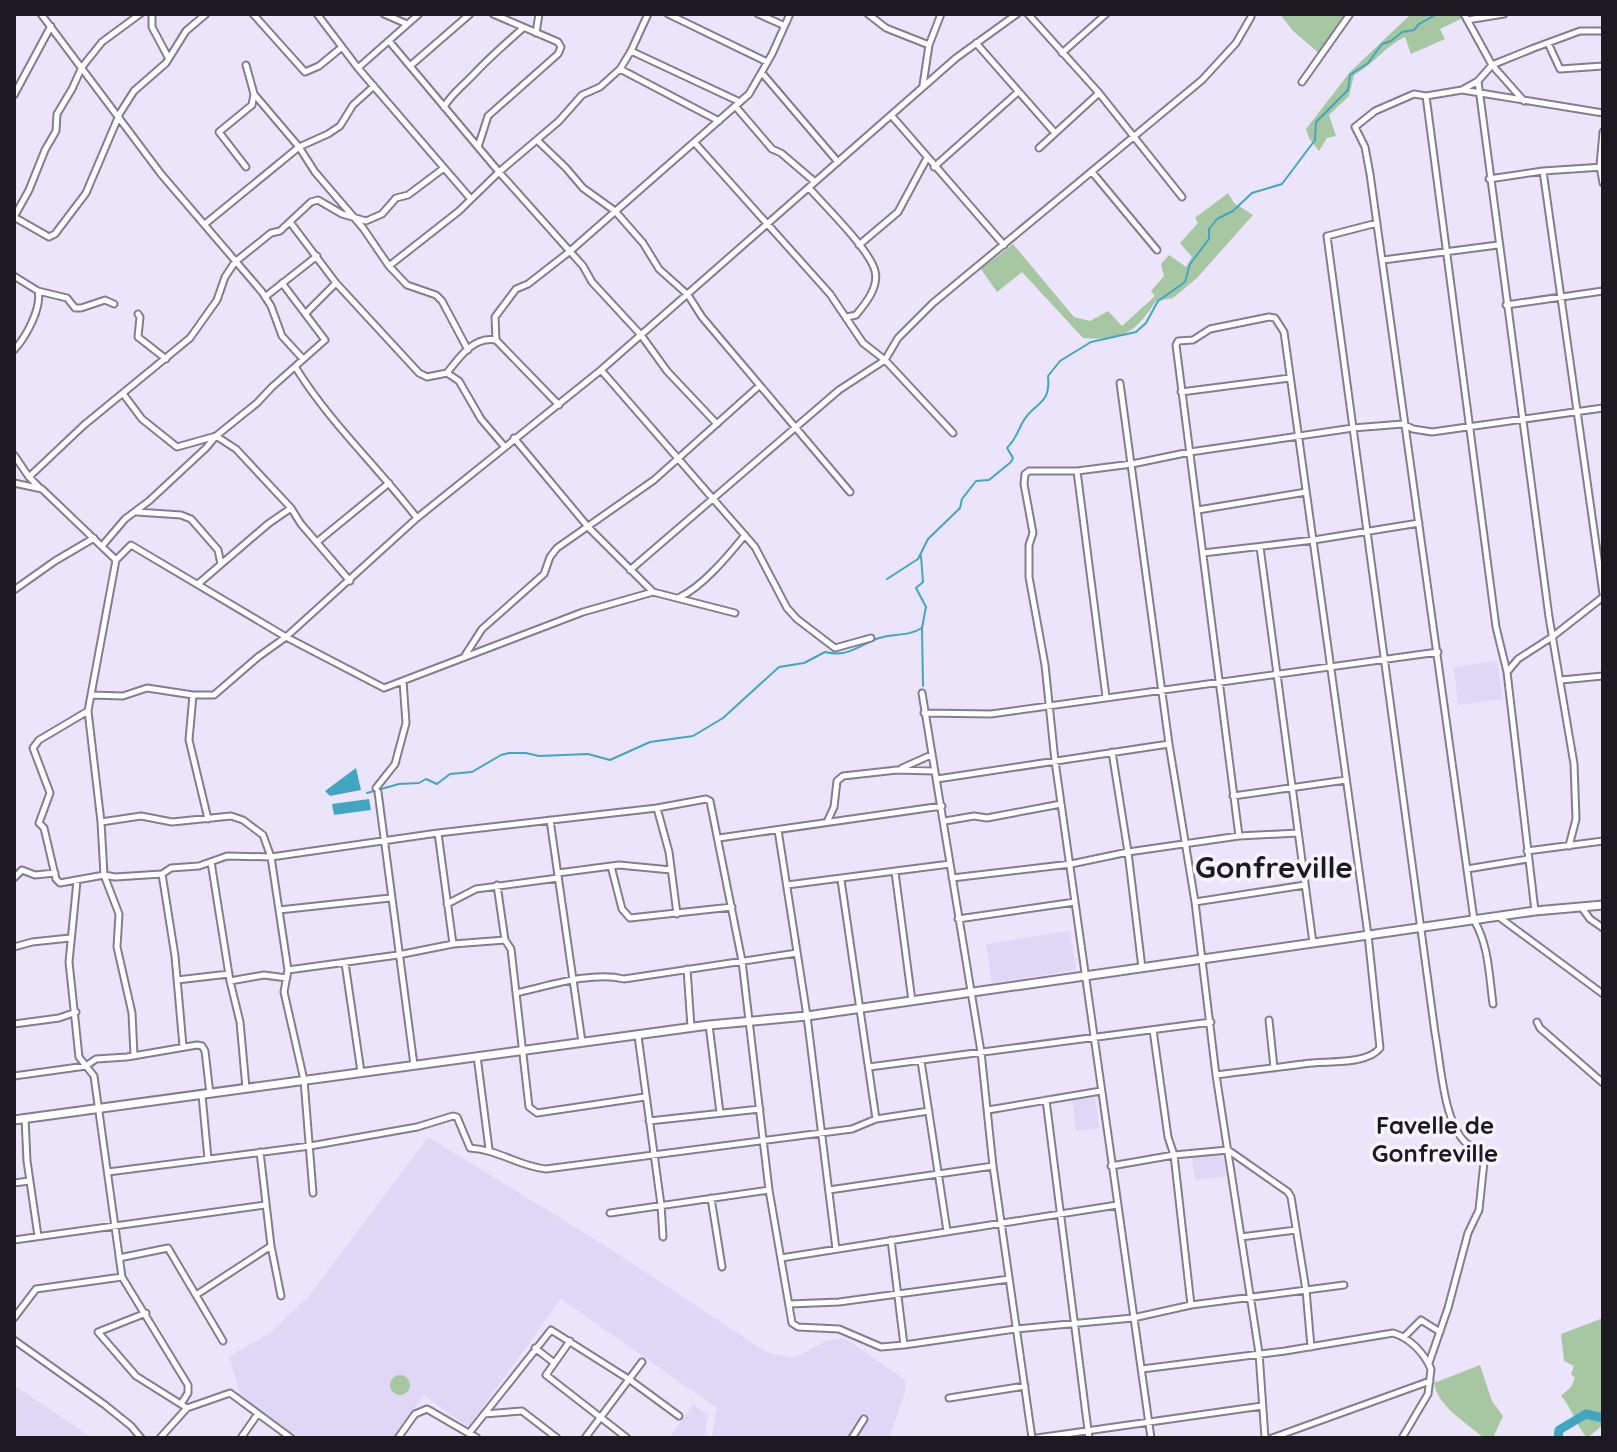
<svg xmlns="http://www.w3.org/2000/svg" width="1617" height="1452" viewBox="0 0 1617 1452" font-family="Quicksand,sans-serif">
  <rect width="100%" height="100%" fill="#ebe4fb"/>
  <path fill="#dfd7f5" d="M1497,661l6,38 -45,6 -4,-38z
    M1070,931l6,39 -84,13 -6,-39z
    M1095,1098l4,30 -23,3 -4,-31z
    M428,1137l176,108 162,107 27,6 33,-17 15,-3 8,3 56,39 1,9 -17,49h-177l5,-30 -156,-109 -93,128 -44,-32 -31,43h-100l-55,-36 1,-12 -10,-34 40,-22 39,-37z
    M1223,1154l3,22 -31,4 -3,-22z
    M14,1385l78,53h-78z
    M693,1404l15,11 -4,23h-35z"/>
  <path fill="#a6c7a2" d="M1280,14h66l-27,39 -26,-22z
    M1411,14h60l-31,15 5,10 -34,15 -6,-17c-20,9 -31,27 -51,38l-5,21 -20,19 7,21 -9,2 -8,13 -10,-13 -3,-9 44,-57z
    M1228,193l6,10 19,12 -56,63 -24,20 -17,3c-21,32 -33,40 -73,37l-61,-66 -25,20 -16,-23 32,-25 61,73 16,4 18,-10 14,15 33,-30 -4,-5 13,-15 -3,-12 8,-9 17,12 6,-10 -12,-14 18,-20 -3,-5z
    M1603,1318v107l-16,13c-11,-13 -15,-30 -26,-42l10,-9 4,-9 -4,-4 3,-8 -10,-5 -3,-27z
    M1480,1365l12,36 11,15 -10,22h-9c-17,-15 -46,-31 -50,-55z
    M390 1385a10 10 0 1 1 20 0a10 10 0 1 1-20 0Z"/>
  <path fill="#41a7c1" d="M356,768l5,22 -31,6 -5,-5z
    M369,799l2,11 -37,5 -2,-11z"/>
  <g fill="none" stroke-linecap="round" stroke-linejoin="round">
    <path stroke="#41a7c1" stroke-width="2" d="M887,579l31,-20 10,-20 32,-31 2,-9 14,-18 13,-1 22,-18 2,-4 -6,-10c11,-11 10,-17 17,-28 11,-18 27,-15 24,-44l12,-15 31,-19 45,-10 10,-9 12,-22 27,-19 5,-18 19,-25v-10l8,-10 16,-8 19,-18 30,-9 33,-44 1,-18 32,-32 2,-15 18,-12 14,-19 9,-3 11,-9 12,-2 5,-6 18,-10
      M922,628l1,58
      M367,793l32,-9 20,-1 7,-4 11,5 13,-10 22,-2 29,-17 8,-2h17l13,3 49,-2 22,6 40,-18 43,-6 30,-18 56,-51 25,-4 21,-11c23,6 34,-7 54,-14 15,-5 28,-1 43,-10l4,-21 -10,-19 7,-6 -2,-26"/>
    <path stroke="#41a7c1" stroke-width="9" d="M1558,1438l1,-8 27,-16 17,4"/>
    <g stroke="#837d91" stroke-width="9">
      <path id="minor" d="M41,14l120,160 101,118 9,14 11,30 21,23
        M152,14v13l16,30
        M253,14l52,58 14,-6 23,-19
        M317,14l41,54 112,130
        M384,14l23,10
        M668,14l99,48
        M758,14l25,11
        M868,14l18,14 43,17
        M1028,14l71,79 83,104
        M1464,14l28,51 32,36
        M1467,20l37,-6
        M536,33l3,-19
        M389,41l110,131 84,94 9,16 49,53 26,36 50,53
        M976,43l79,90
        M1548,43l12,26 43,-3
        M631,51l109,51
        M1062,53l44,-39
        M246,65l8,29 45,53 16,25 48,56 26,38 18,19 29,10 6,6 26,49
        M410,66l60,-52
        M358,68l61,-54
        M620,69l99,52
        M762,73l76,89
        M1478,81l71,536 25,147 2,55 -7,27
        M1302,82l48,-68
        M923,85l6,-40 12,-31
        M1462,90l141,23
        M14,95l37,-69
        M1426,96l70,531 11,45 28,239
        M444,107c8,-14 20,-22 31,-34 15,-16 31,-30 48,-45
        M736,107l36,42 9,4 34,29
        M891,115l113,130
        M1603,132l-3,34 3,17
        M537,140l29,28 17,20 32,23 28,32 16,26 29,26 14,22 148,175
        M694,142l136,152 33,49 22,17 68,73
        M478,147l10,-31 70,-62 3,-7 -3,-5 -65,-28
        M1039,148l60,-55
        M246,167l-27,-35 33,-27 2,-11
        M934,167l84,-75
        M1543,171l60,423
        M1092,172l65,78
        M1489,179l54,-8 60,-4
        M809,188c16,18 61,62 66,83 4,16 -9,32 -19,44l-9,2
        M14,217l35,20 6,-3 31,-41 34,-80 14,-22 32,-28 20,-32 20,-17
        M14,217l15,-27 16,-40 11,-19 1,-17 15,-25 10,-22 20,-25 38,-28
        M290,222l46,61 83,90 8,4 20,-4 12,8 22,38 23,27
        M1377,223l-50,13 108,797c6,31 8,88 31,110 4,4 11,4 17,6l2,3 -6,58 -11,23 -20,75 -19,55
        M205,224l94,-77 29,-13 12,-8 13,-21 21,-19
        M859,245l39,-33 29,-54
        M1383,260l115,-15
        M389,266l70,-55 40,-39 60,-51 23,-26 18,-8 20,-18 11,-18 17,-37
        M14,276l24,15 29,7 8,10h6l24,-8 9,4
        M265,297l52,-41
        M1506,305l97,-14
        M306,313l30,-30
        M138,314l2,3 -2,20 28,22
        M496,340l-1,-23 21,-28 12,-5 41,-32 180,-158 23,-40 18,-40
        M14,350c12,-13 28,-42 24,-59
        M296,368c34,55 82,99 121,150
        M601,370l154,177 32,61 10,11 38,29 36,-10
        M447,373c13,-17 27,-37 49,-33l63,65
        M1120,383l49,361 26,158 21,173 43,278 6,85
        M1181,392l109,-14
        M124,395l18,24 35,28 39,-11 20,13 55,59 10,16 49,57
        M514,438l75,90 64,64
        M14,455l15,22 12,12
        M1077,471l29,226
        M29,477l55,-52 106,-87 27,-38 8,-23 10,-15 36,-29 9,-2 31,-29 7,-2 24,14 24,7 16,-7 14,-16 12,-3 36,-27
        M14,483l28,6 74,71 15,-15 155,92 98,51 199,-76 70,-20 82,21
        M1198,510l108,-18
        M137,512l44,3 10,4 27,31 3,14
        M317,542l72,-59
        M102,546l23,-27 24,-18 57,-53 10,-12 41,-33 15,-16 53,-47 -43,-57
        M1260,547l53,396
        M1203,553l111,-13 105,-17
        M116,560l-28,151 13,111 3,53 15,39 -2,33 15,66 2,42
        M630,570l209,-180 46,-30 13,-22 35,-35 269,-223 34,-37 15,-26
        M198,584l70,-60 23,-16
        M14,590l41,-29 39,-23
        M680,597c23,-11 48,-41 65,-62
        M464,657l18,-28 62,-55 6,-17 7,-9 97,-68 105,-94
        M1508,671l10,-12 34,-22 51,-40
        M1561,680l42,-4
        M922,693l59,359 12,114 39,272
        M91,695l32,1 24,-8 46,7h21l44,-38 28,-20 131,-119 184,-148 355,-312 61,-44
        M193,695l-4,45 19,79
        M88,711l-49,29 -6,8 17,45 -11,30 5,5 12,51 4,4 44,-8 11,2 47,-3 9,-6 28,-2 28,-10 44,1 167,-24 219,-25 49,-9 4,2 32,160 27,229 23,133 6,4 41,2 42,18 23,-2
        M924,713l67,1 447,-62
        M1112,752l16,100 14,116
        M902,768l29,-13
        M937,779l232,-35
        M376,788l19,-24 11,-41 -3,-42
        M378,792l36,273
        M1233,796l113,-16
        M657,808l12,44 8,62
        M550,820l32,222
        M945,821l29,-5 13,2 74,-14
        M101,822l40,-6 31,6 59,-6 12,4 20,15 8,22 17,113 -4,22 20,88 9,113
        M827,822l7,-15 3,-26 6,-5 54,-6 37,1
        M778,830l29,186 29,233
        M438,833l15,111
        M719,838l223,-32
        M1527,851l76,-10
        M211,862l19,119 10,41 6,66
        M611,866l11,43 8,9 102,-11
        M1467,869l61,-10
        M895,872l17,129
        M558,873l61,-8 52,5
        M162,874l13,82 8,90
        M14,878l8,-8 13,5 20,-2
        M952,878l119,-14 57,-12 111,-16 59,-3
        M841,880l35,239
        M77,881l-8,81 10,95 15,19 28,201 66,108v8l-7,11
        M497,885l8,55 6,9 18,158 8,6 108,-16
        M787,885l163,-21
        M1195,902l110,-17
        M447,904l29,-15 82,-11
        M1582,908l8,11 13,9
        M279,910l111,-12
        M1499,917l104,77
        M958,919l117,-17
        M14,947l18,-5 38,-4
        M345,963l16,109
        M687,969l4,58
        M288,970l110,-15 55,-11 52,-4
        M177,980l52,-6
        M230,981l34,-6 23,3
        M516,993c33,-7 75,-22 108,-14l173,-26
        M1493,1004c-4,-29 -4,-58 -19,-84l-104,-746 -5,-27 -10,-20 20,-16 39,-17 12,2 36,-6 16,-9 14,-16 42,-17 46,-17h23
        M1269,1020l5,48
        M1537,1022l3,6 63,55
        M14,1024l45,-6 17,-6
        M709,1025l11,88
        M1153,1030l15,107 6,18 17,150
        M638,1036l23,169 2,32
        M477,1056l12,93
        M921,1061l26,170
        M869,1067l342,-45
        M1216,1075c29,-4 58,-7 87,-11 21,-4 63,2 77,-16l-12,-113 -84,-603 -9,-14 -6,-1 -59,12 -17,11 -15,1 -2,4 63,491
        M14,1076l72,-10 10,-7 31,-2 70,-12 5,1 3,5 5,43
        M202,1095l6,64
        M1046,1100l43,338
        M988,1110l113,-19
        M25,1118l2,43 11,75
        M649,1121l111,-12
        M260,1152l11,94 10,50
        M1111,1166l63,-11 54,-5 60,42 3,5 15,93 5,57
        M108,1172l202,-26 107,-19 36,-11 4,1 13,31c30,2 48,18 76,21l306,-40 24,-10 53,-8
        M14,1183l15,-2
        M829,1190l164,-24
        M711,1198l11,69
        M610,1213l159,-23
        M1241,1237l55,-7
        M14,1240l251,-35
        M891,1240l13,105 111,-16 118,-11 58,-13 153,-20
        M119,1258l49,-10 55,93
        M781,1258l336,-53
        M196,1295l75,-49
        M789,1304l50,-2 170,-23
        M146,1313l-48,19 38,44 51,32
        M14,1318l22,-29 86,-12
        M1404,1337l17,-17 19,12
        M14,1340l91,65 26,21 10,12
        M570,1341l-24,34 81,63
        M535,1348l18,14
        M1142,1369l143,-18 108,-18c17,5 31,20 38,36l-3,25 -26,44
        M949,1398l76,-12
        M484,1414l38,-3 35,27
        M470,1432l81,-102 79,50 49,36
        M160,1438l27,-30 43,-15 61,45
        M241,1438l16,-23
        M398,1438l17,-24 12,-5 50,29
        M585,1438l57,-76
        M852,1438l12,-19
        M1037,1438l225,-32
        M1151,1438l-96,-677 -10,-96 -16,-88v-32l4,-12 -9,-49 1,-10 4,-3h48l55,-7 58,-12 163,-24 50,-4 10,5 19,3 171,-24
        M1272,1438l158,-57"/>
    </g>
    <g stroke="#837d91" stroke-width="11">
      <path id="tertiary" d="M14,1120l695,-95 98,-9 728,-105 68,-6"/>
    </g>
    <use href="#minor" stroke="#fff" stroke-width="5"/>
    <use href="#tertiary" stroke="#fff" stroke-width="7"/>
  </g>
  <g text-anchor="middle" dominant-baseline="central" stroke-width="7" stroke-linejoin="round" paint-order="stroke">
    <g font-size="24" font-weight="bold" fill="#1c1921" stroke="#f6f4fd">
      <text x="1435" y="1125">Favelle de<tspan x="1435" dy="28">Gonfreville</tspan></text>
    </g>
    <g font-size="30" font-weight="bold" fill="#1c1921" stroke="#f6f4fd">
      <text x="1274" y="867">Gonfreville</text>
    </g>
  </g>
  <rect width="1617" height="1452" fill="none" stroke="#1c1921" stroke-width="32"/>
</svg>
